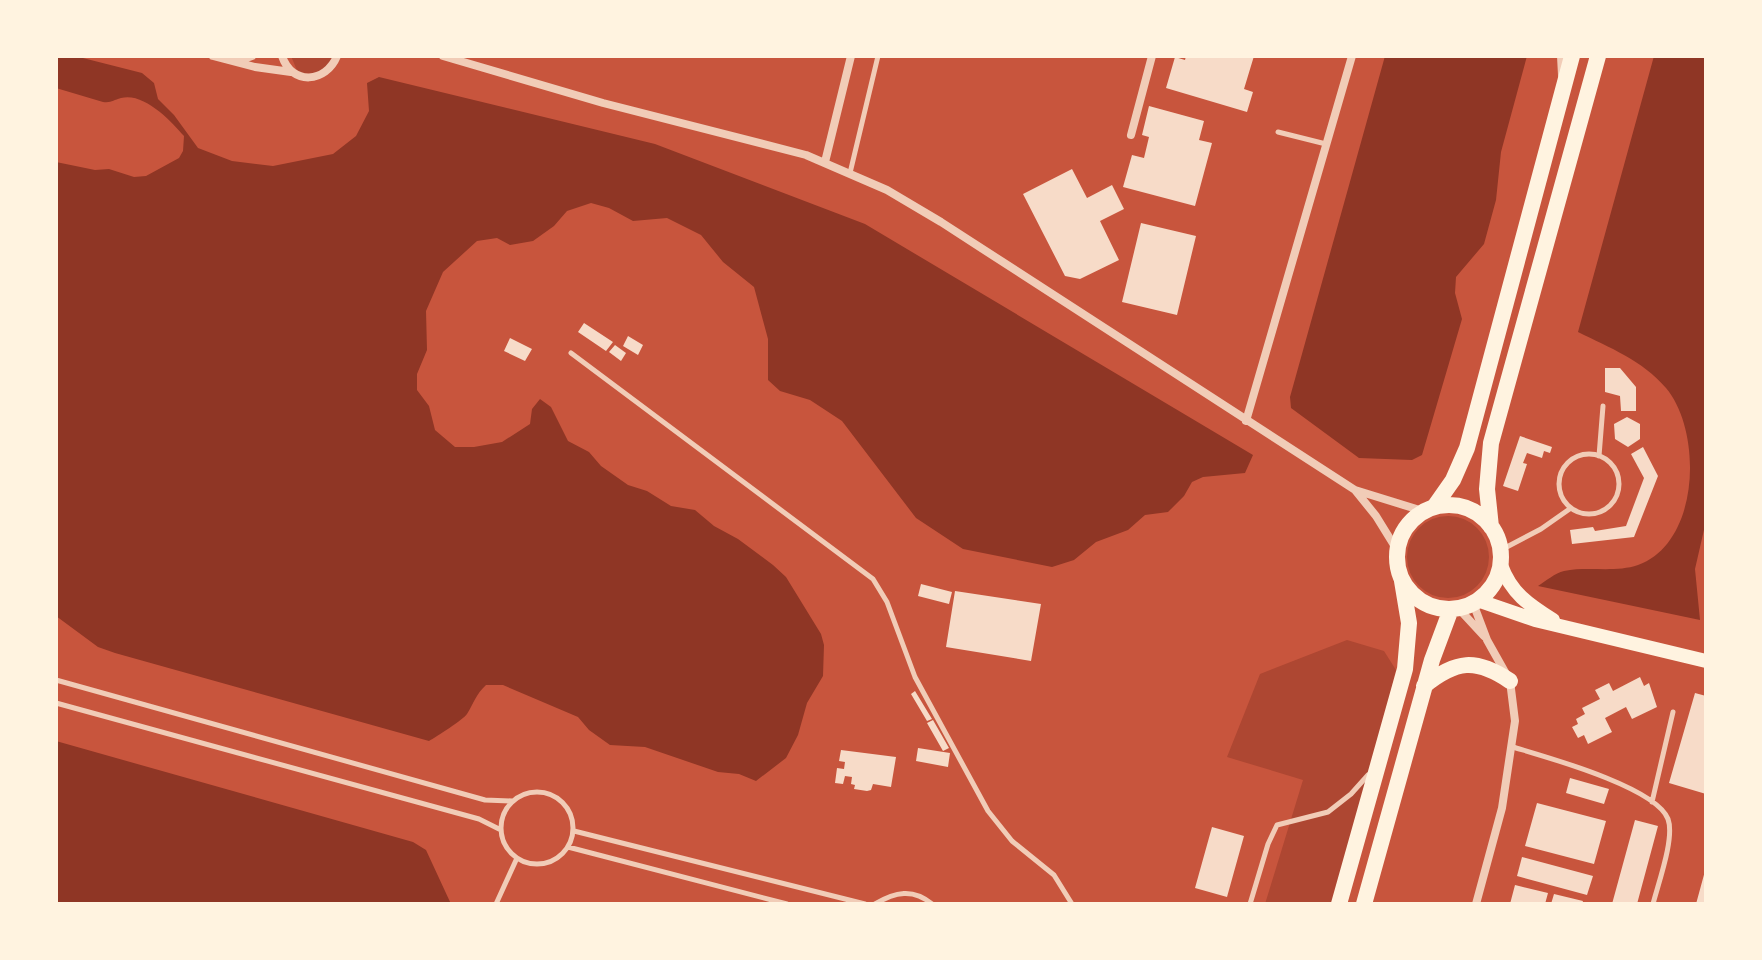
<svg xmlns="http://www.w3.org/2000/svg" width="1762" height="960" viewBox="0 0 1762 960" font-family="Signika,sans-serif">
  <rect width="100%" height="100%" fill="#c8553d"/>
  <path fill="#ae4732" d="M291,56h43l-9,18 -27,-1z
    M1407 557a41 41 0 1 1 82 0a41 41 0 1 1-82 0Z
    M1347,640l37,11 12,19 -57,234h-74l38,-124 -76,-23 33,-83z"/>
  <path fill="#8f3625" d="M56,56h19l67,17 12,10 4,16 16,16 24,33 34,13 41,5 60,-12 23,-18 13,-25 -2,-28 12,-6 276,67 210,80 388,231 -8,18 -42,4 -11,5 -8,14 -16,16 -23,3 -17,15 -32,12 -22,18 -22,7 -89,-18 -47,-31 -74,-97 -32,-21 -30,-9 -12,-11v-41l-14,-52 -31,-25 -22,-27 -34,-17 -34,3 -24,-13 -18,-5 -24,8 -13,15 -21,15 -23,4 -13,-7 -20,3 -34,31 -17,39 1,39 -10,24v16l12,16 6,24 20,17h19l28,-5 28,-18 2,-15 8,-10 11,8 17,34 21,11 12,14 27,19 19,6 24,15 24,4 19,16 24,13 35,26 13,12 35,57 3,11 -1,31 -16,27 -9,32 -12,23 -30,23 -17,-7 -21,-2 -73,-25 -35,-2 -21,-15 -11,-13 -75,-32h-17c-10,9 -12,18 -19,29 -3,5 -31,23 -38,27l-314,-88 -17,-6 -42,-31v-454l39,8 14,-1 25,8 12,-1 33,-18 4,-7 1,-15c-13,-15 -40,-44 -63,-38 -8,2 -9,5 -18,4l-47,-14z
    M1385,56h142l-26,96 -5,48 -12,44 -28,33 -1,16 7,26 -40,136 -10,5 -53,-2 -68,-50 -1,-11z
    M1654,56h52v465l-11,48 5,51 -162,-34c8,-5 17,-13 26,-15 24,-5 51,2 74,-6 62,-22 65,-133 28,-177 -24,-28 -56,-40 -88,-56z
    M56,741l357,101 13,8 25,54h-395z"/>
  <path fill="#f7dbc8" d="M1186,56h68l-10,33 9,3 -6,20 -81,-24 9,-31 10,3z
    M1149,106l55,15 -5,19 13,3 -17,63 -72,-19 9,-32 12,3 5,-21 -7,-2z
    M1072,169l15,29 25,-13 12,24 -24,12 19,39 -39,19 -15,-3 -42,-82z
    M1141,223l55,13 -19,79 -55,-13z
    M584,323l29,19 -7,9 -28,-19z
    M628,336l15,9 -5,10 -15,-9z
    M510,338l22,11 -7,12 -21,-10z
    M615,345l11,8 -5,8 -12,-9z
    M1605,368h15l16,19v24h-15l-1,-15 -15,-4z
    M1627,417l13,7v15l-12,8 -13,-8 -1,-15z
    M1520,436l32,11 -2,6 -6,-2 -2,7 -15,-5 -4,10 4,1 -9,27 -15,-5z
    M1643,447l15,29 -24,61 -62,7 -2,-14 23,-3 2,4 31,-5 18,-48 -13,-24z
    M921,584l31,8 -3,12 -31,-8z
    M955,591l86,13 -10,57 -85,-14z
    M1640,677l4,9 5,-3 8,24 -25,12 -6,-12 -21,11 7,14 -24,12 -4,-9 -6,3 -6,-11 6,-3 -2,-5 9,-5 -3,-6 18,-9 -5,-9 14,-7 4,8z
    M915,691l17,28 -5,2 -16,-27z
    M1695,693l11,3v98l-37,-11z
    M933,720l16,28 -6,3 -16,-28z
    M918,748l32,5 -2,14 -32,-6z
    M841,750l55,7 -5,30 -18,-3 -2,6 -4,1 -13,-2 1,-4 -4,-1 1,-7 -7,-1 -2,8 -8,-1 2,-15 7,1 1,-7 -6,-1z
    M1570,778l39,11 -5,15 -38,-11z
    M1537,803l69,18 -12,43 -69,-18z
    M1635,820l23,6 -21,78h-25z
    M1212,827l32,9 -17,61 -32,-9z
    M1522,857l71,19 -6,19 -70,-19z
    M1705,871l1,33h-10z
    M1515,885l33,8 -3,11h-35z
    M1554,894l29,7 -1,3h-31z"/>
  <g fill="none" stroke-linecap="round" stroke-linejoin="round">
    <path stroke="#f1ccb7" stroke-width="5" d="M1278,132l48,12
      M850,173l28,-117
      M571,353l302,226 14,23 28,75 73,134 24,30 42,34 18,29
      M1559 484a30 30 0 1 1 60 0a30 30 0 1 1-60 0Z
      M1599,456l4,-50
      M1501,550l40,-21 30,-21
      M56,680l429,120 27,1
      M56,703l423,116 22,11
      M1513,747c33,10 143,40 155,72 7,19 -10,65 -15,85
      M501 828a36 36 0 1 1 72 0a36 36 0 1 1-72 0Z
      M1652,802l21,-90
      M574,831l291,73
      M568,847l219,57
      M496,904l21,-46
      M875,904c20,-12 38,-16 57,0
      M1250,904l18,-60 9,-19 51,-13 23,-18 17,-19"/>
    <path stroke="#f1ccb7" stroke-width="8" d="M213,56l42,11 36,5
      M282,56c10,30 44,27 55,0
      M443,56l160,47 203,52 81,35 54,32 414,268 68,21
      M1561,56l1,19
      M238,61l14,-5
      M1131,135l21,-79
      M825,162l26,-106
      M1246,421l106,-365
      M1355,490l21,26 21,34
      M1473,603l14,37 23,41 5,40 -13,87 -26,96
      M1459,609l25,27"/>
    <path stroke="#fff3e0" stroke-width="14" d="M1501,565c10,28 28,40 52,55
      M1477,600l58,20 171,41"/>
    <path stroke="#fff3e0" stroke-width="16" d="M1397 557a52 52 0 1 1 104 0a52 52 0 1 1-104 0Z
      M1434,507l19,-27 14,-32 105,-392
      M1491,527l-4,-38 4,-46 107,-387
      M1424,686c32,-26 52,-28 86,-5
      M1339,904l66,-235 4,-46 -7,-42
      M1364,904l68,-244 19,-51"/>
  </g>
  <rect width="1762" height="960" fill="none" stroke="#fff3e0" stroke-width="116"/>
</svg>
